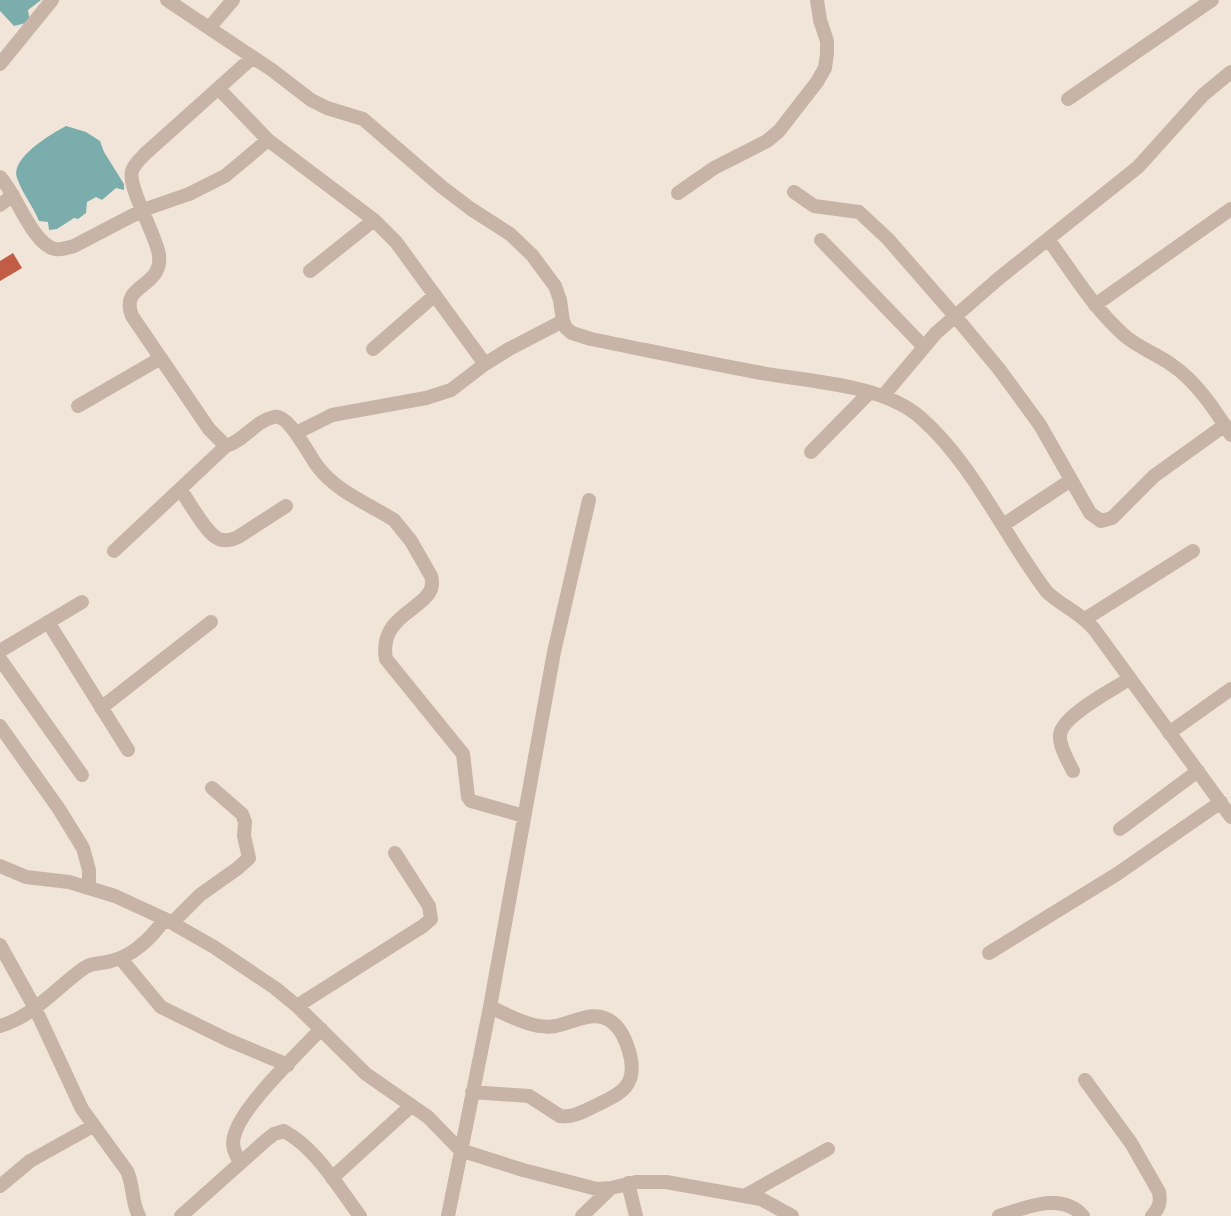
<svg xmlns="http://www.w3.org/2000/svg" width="1231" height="1216" viewBox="0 0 1231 1216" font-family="Figtree,sans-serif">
  <rect width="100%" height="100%" fill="#f1e5da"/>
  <path fill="#7aadac" d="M0,0h41l-13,10 2,12 -16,4 -14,-15z
    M66,126l20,6 14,9 4,11 20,32v6l-8,-2 -14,12 -6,-3 -9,5 -1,11 -8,6 -4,-1 -17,11 -8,1 -1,-8 -9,-1c-6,-15 -17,-28 -22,-43 -7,-20 34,-44 49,-52z"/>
  <path fill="#c35c46" d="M13,253l9,15 -22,13v-20z"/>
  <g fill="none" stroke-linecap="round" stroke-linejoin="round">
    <path stroke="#c8b4a6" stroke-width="14" d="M167,0l105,70 39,30 16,8 36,11 79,68 29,22 39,25 22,21 23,31 5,14 3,21 3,7 6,5 19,6c55,11 110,23 165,33 51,10 126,11 165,46 54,48 83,118 126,174 16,15 31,19 47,37l137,188
      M209,28l24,-28
      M252,58l-106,95c-5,5 -12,11 -14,18 -5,16 24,63 27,84 4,34 -40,28 -27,61l77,113 17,17c18,-5 29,-25 48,-29 15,-4 35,39 44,50 19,25 51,37 76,53l17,21 20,35c10,33 -54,33 -45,83l77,95 5,43 3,4 53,15
      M0,64l52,-64
      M219,89l49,51 106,80 22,22 89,122
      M1068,99l144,-99
      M0,177c16,16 32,67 55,72 6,1 12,-1 19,-3l69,-36 46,-16 36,-18 43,-36
      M794,192l20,14 45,6 29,27 67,77 44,53 41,56 50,88 11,8 11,-3 42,-42 71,-51
      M678,193l36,-25 53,-27 12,-10 38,-49 8,-14 2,-14v-13l-7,-21 -3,-20
      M0,205l13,-10
      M1048,239c24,33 46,70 77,97 14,12 32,18 47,29 25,17 43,45 59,70
      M821,240l103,107
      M310,271l64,-51
      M1095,305l136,-96
      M373,349l62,-54
      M883,396l53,-63 62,-54 140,-112 65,-72 28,-23
      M78,406l83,-48
      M296,433l36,-18 94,-17 25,-8 34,-26 24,-15 54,-28
      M811,452l59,-60
      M180,489c9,12 26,45 39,50 7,3 13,1 19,-2l48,-31
      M1003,525l68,-45
      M114,551l112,-105
      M1085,619l108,-68
      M48,622l80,128
      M0,651l82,-49
      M0,659l82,116
      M101,708l110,-86
      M0,726l59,83 24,39 6,22v17
      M1169,733l62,-44
      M1073,771c-5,-10 -14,-25 -13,-36 1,-19 54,-46 69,-56
      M1120,829l78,-58
      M0,866l26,11 43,5 46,14 50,23 49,28 61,41 22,18 69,68 62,43 32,33 63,20 74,19 14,-1 25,-6h30l95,17 31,17
      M172,923l28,-28 38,-27 11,-10 -5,-22 1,-14 -3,-8 -30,-26
      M0,945l35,63 47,101 45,62c7,15 4,30 12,45
      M989,953l128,-79 104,-72
      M121,959l40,48 67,33 60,25
      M297,1006l126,-80 8,-7 -2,-13 -34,-53
      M0,1026c34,-10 56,-38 84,-58 8,-6 18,-4 27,-7 23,-5 40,-23 54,-42
      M1085,1080l46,63 28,49c2,11 0,16 -7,24
      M472,1092l57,4 31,20c13,2 24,-5 35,-10 27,-13 44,-21 34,-55 -3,-10 -7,-21 -16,-28 -17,-15 -38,-1 -57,3 -22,4 -46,-10 -66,-19
      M240,1163c-4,-9 -9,-16 -6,-26 6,-30 65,-84 87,-108
      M332,1178l79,-72
      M628,1183l8,33
      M0,1186l30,-25 63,-35
      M746,1195l82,-46
      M181,1216l84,-75 9,-7 10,-3c34,19 53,55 76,85
      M448,1216l42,-209 64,-355 35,-152
      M582,1216l29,-28
      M999,1216c26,-8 63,-25 84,0"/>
  </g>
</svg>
